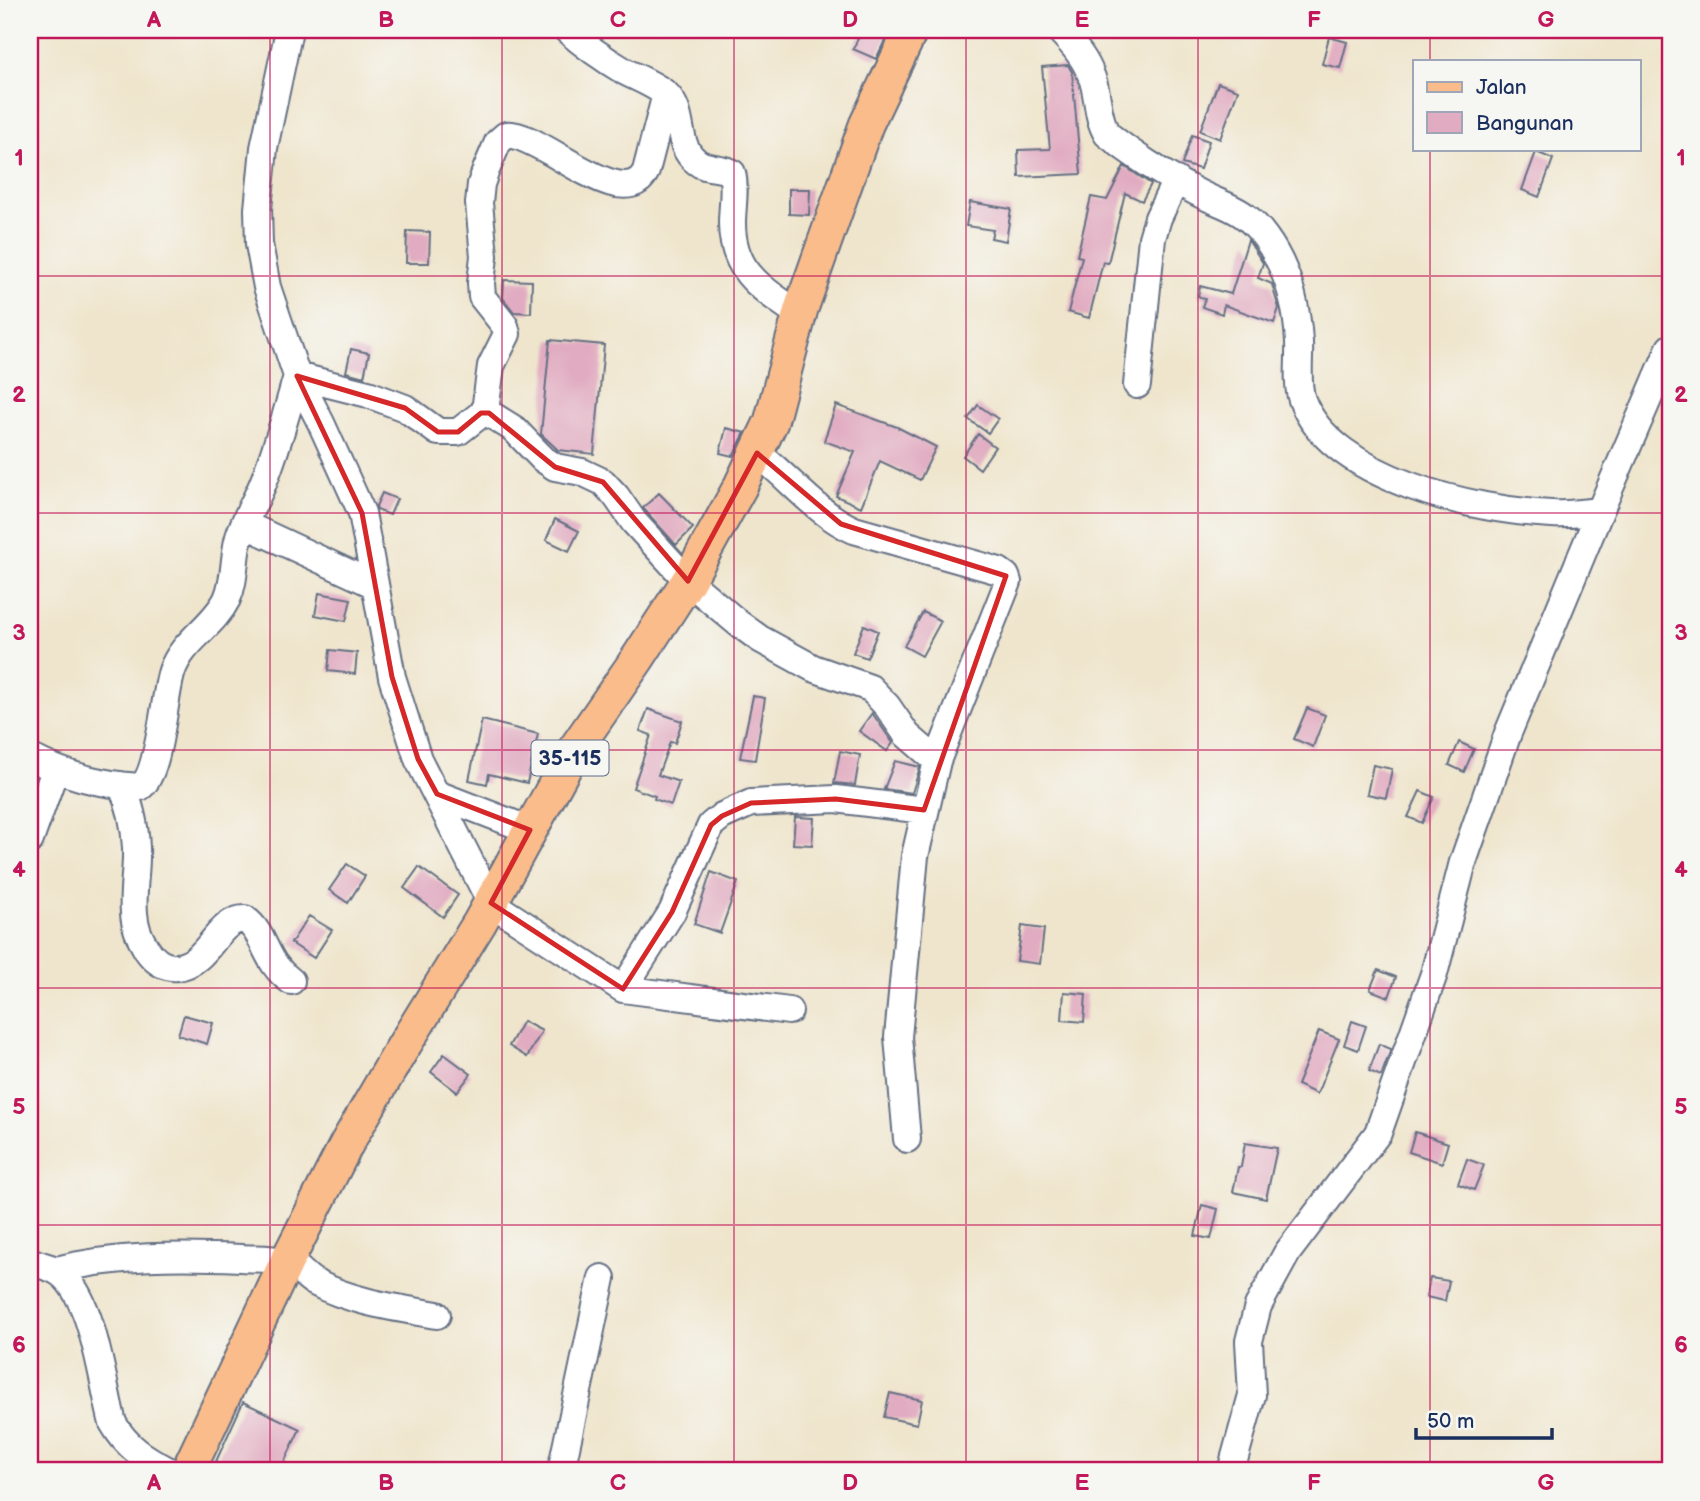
<svg xmlns="http://www.w3.org/2000/svg" width="1700" height="1501" viewBox="0 0 1700 1501" font-family="'Balsamiq Sans',sans-serif">
  <rect width="100%" height="100%" fill="#f6f6f2"/>
  <filter id="ink" filterUnits="userSpaceOnUse"><feTurbulence type="fractalNoise" baseFrequency=".0143" numOctaves="2"/><feDisplacementMap in="SourceGraphic" scale="14" xChannelSelector="R" yChannelSelector="G"/><feConvolveMatrix kernelMatrix="1 2 1 2 8 2 1 2 1" color-interpolation-filters="sRGB"/></filter>
  <filter id="wash" filterUnits="userSpaceOnUse"><feTurbulence type="fractalNoise" baseFrequency=".00686" numOctaves="4" result="noise"/><feDisplacementMap in="SourceGraphic" scale="28" xChannelSelector="R" yChannelSelector="G"/><feGaussianBlur stdDeviation="1.57" result="paint"/><feColorMatrix in="noise" values="0 0 0 0 0 0 0 0 0 0 0 0 0 0 0 0 0 1.4 0 .05"/><feComposite in="paint" operator="in"/></filter>
  <g filter="url(#wash)">
    <rect width="100%" height="100%" fill="#efe5cc"/>
    <g id="blocks">
      <path fill="#e1acc1" d="M862,30h28l-14,29 -23,-10z
        M1329,37l18,5 -7,26 -18,-4z
        M1068,65l4,7 9,102 -62,3 -1,-27 32,-1 -8,-82z
        M1218,83l20,7 -18,49 -20,-8z
        M1192,135l17,6 -9,28 -18,-5z
        M1536,152l17,7 -14,38 -17,-7z
        M1124,166l27,18 -9,17 -17,-8 -17,70 -5,-1 -14,56 -21,-6 14,-55 -5,-1 14,-59 16,3z
        M789,189h21l-1,26 -20,-1z
        M970,202l41,7 -5,32 -15,-3 2,-8 -27,-4z
        M407,231l23,1 -1,31h-23z
        M1248,240l15,23 -5,15 14,6 2,8 5,16 -5,15 -50,-18 -2,9 -20,-7 3,-8 -7,-3 2,-10 31,8z
        M504,280l28,1 -1,32 -17,-1 -11,-14z
        M550,340l54,5 -10,109 -36,-4 -17,-16z
        M351,349l18,4 -5,24 -18,-5z
        M836,405l61,22 39,20 -16,33 -40,-19 -19,46 -25,-11 19,-44 -31,-11z
        M978,405l20,14 -10,14 -20,-14z
        M726,428l19,5 -12,23 -13,-3z
        M978,434l17,13 -15,22 -17,-13z
        M382,493l15,6 -7,16 -13,-5 -1,-4z
        M659,493l34,35 -17,17 -33,-37z
        M555,519l24,12 -10,20 -23,-11z
        M319,593l32,6 -5,22 -31,-6z
        M923,612l18,9 -19,35 -18,-10z
        M864,625l14,6 -11,27 -14,-5z
        M330,650l27,3 -2,21 -27,-3z
        M753,696l12,2 -10,62 -15,-2z
        M1307,708l18,7 -12,32 -19,-8z
        M648,709l34,12 -7,22 -5,-1 -12,33 21,7 -8,23 -17,-6 1,-3 -22,-8 18,-53 -11,-4z
        M872,713l21,30 -6,8 -28,-20z
        M482,720l56,14 -11,49 -38,-9 -2,10 -18,-4z
        M1459,742l15,7 -10,23 -15,-7z
        M840,751l20,4 -5,30 -21,-2z
        M895,761l25,6 -8,26 -28,-4z
        M1373,765l19,4 -6,29 -19,-4z
        M1420,791l14,6 -12,26 -14,-6z
        M795,817l19,1 -2,27 -19,-1z
        M347,864l18,12 -17,27 -19,-13z
        M419,867l39,28 -15,22 -39,-29z
        M711,872l27,10 -18,51 -26,-9z
        M309,916l23,14 -18,28 -23,-15z
        M1022,926l22,3 -4,35 -23,-3z
        M1378,970l18,7 -7,20 -19,-7z
        M1064,992l22,2 -2,28 -22,-2z
        M184,1015l29,8 -6,21 -29,-9z
        M523,1021l19,10 -15,26 -18,-11z
        M1352,1021l14,5 -8,24 -14,-5z
        M1319,1031l20,8 -22,55 -20,-9z
        M1379,1044l12,5 -10,27 -12,-5z
        M444,1054l27,20 -14,18 -26,-20z
        M1415,1132l33,11 -6,20 -33,-11z
        M1245,1143l32,5 -11,51 -33,-7 5,-25h3z
        M1467,1159l17,6 -10,25 -16,-6z
        M1202,1205l16,4 -7,30 -16,-3z
        M1430,1278l19,3 -4,20 -19,-4z
        M890,1393l32,7 -5,24 -33,-7z
        M243,1402l57,27 -20,42h-59l-8,-3z"/>
    </g>
  </g>
  <g filter="url(#ink)">
    <use href="#blocks" fill-opacity="0" stroke="#656f84" stroke-width="2"/>
    <g fill="none" stroke-linecap="round" stroke-linejoin="round">
      <g stroke="#656f84" stroke-width="30">
        <path id="minor" d="M289,30l-25,118 -6,61 1,35 8,43 30,89 24,47 41,90 30,164 26,82 73,144 132,86 166,22
          M567,30c17,15 37,29 57,41 13,7 32,14 43,24 19,20 7,50 30,67 10,8 24,4 35,11 4,15 0,34 0,50 0,50 31,66 68,92
          M1059,30c12,12 26,28 32,45 8,19 5,41 16,59 23,19 57,41 84,55 31,18 51,16 74,48 22,30 32,68 34,105 1,18 -3,40 3,58 30,79 174,111 250,114 16,1 32,-1 48,-3
          M1137,385l15,-147 6,-20 18,-38
          M485,411l6,-45 16,-32 -2,-8 -23,-29 -1,-14 3,-27 -5,-53 2,-19 5,-14 12,-28 8,-7c32,-5 118,83 140,36l20,-77
          M757,453c33,25 60,61 97,77l145,41 7,5 2,6 -71,179 -22,95 -17,181 9,102
          M244,524l131,61
          M30,757c37,19 68,27 110,30 20,-12 24,-93 32,-116 10,-30 41,-44 55,-72 9,-20 6,-42 12,-62 6,-20 19,-39 26,-59 13,-33 22,-67 32,-102l71,18 37,14 33,24h20l27,-21 29,18 29,30 12,8 27,5 21,10 13,14 18,26 54,59 50,42 22,16 53,29 57,20 17,18 20,29 30,26
          M121,785c10,20 14,40 15,63 1,21 -4,43 -2,65 1,20 17,57 43,54 33,-4 39,-48 68,-48 21,15 19,43 46,62
          M437,794l93,36
          M30,840l25,-70
          M623,989l49,-77 39,-87 11,-9 29,-13 85,-4 88,11
          M30,1261c8,4 17,5 25,9 38,19 47,114 58,153 14,25 32,35 56,48
          M56,1270c60,-15 124,-15 185,-12 14,1 29,0 43,3 11,2 20,15 30,21 37,20 83,26 123,33
          M561,1471l41,-193
          M1231,1471l21,-76 -3,-54 9,-35 29,-53 91,-120 56,-159 29,-112 45,-129 92,-222 70,-163"/>
      </g>
      <g stroke="#656f84" stroke-width="37">
        <path id="major" d="M188,1471l99,-210 60,-118 56,-96 77,-125 93,-170 65,-94 50,-77 52,-94 31,-65 30,-113 65,-184 45,-95"/>
      </g>
      <use href="#minor" stroke="#fff" stroke-width="26"/>
      <use href="#major" stroke="#fabc8b" stroke-width="33"/>
    </g>
  </g>
  <path fill="none" stroke="#d62828" stroke-width="5" stroke-linejoin="round" d="M297,376l108,32 33,24h20l23,-19h8l66,54 48,15 85,99 69,-128 84,71 165,52 -82,234 -88,-11 -85,4 -29,13 -11,9 -39,87 -49,77 -132,-86 39,-73 -93,-36 -19,-35 -26,-82 -30,-164z"/>
  <path fill="none" stroke="#c2185b" stroke-width="2" stroke-opacity="0.55" d="M270,30v1441M502,30v1441M734,30v1441M966,30v1441M1198,30v1441M1430,30v31M1430,149v1322M30,276h1640M30,513h1640M30,750h1640M30,988h1640M30,1225h1640"/>
  <g text-anchor="middle" dominant-baseline="central" stroke-width="5" stroke-linejoin="round" paint-order="stroke">
    <rect fill="#f6f6f2" stroke="#5d6b8a" stroke-width="2" x="531.5" y="740.5" width="77" height="35" rx="5"/>
    <g font-size="21" font-weight="bold" fill="#1b2f5e">
      <text x="570" y="758">35-115</text>
    </g>
  </g>
  <rect width="1700" height="1501" fill="none" stroke="#f6f6f2" stroke-width="77"/>
  <rect x="1413" y="60" width="228" height="91" fill="#f6f6f2" stroke="#9ea6b7" stroke-width="2"/>
  <rect x="1427" y="82" width="35" height="10" fill="#fabc8b" stroke="#9ea6b7" stroke-width="2"/>
  <text x="1476" y="94" font-size="21" fill="#1b2f5e">Jalan</text>
  <rect x="1427" y="112" width="35" height="21" fill="#e1acc1" stroke="#9ea6b7" stroke-width="2"/>
  <text x="1476" y="130" font-size="21" fill="#1b2f5e">Bangunan</text>
  <path d="M1416 1428v10h136v-10" fill="none" stroke="#1b2f5e" stroke-width="3.5"/>
  <text x="1427" y="1428" font-size="21" fill="#1b2f5e" stroke="#f6f6f2" stroke-width="5" paint-order="stroke">50 m</text>
  <rect x="38" y="38" width="1624" height="1424" fill="none" stroke="#c2185b" stroke-width="2.5"/>
  <g font-size="23" text-anchor="middle" font-weight="bold" fill="#c2185b">
    <text x="154" y="27">A</text>
    <text x="386" y="27">B</text>
    <text x="618" y="27">C</text>
    <text x="850" y="27">D</text>
    <text x="1082" y="27">E</text>
    <text x="1314" y="27">F</text>
    <text x="1546" y="27">G</text>
    <text x="19" y="165">1</text>
    <text x="1681" y="165">1</text>
    <text x="19" y="402">2</text>
    <text x="1681" y="402">2</text>
    <text x="19" y="640">3</text>
    <text x="1681" y="640">3</text>
    <text x="19" y="877">4</text>
    <text x="1681" y="877">4</text>
    <text x="19" y="1114">5</text>
    <text x="1681" y="1114">5</text>
    <text x="19" y="1352">6</text>
    <text x="1681" y="1352">6</text>
    <text x="154" y="1490">A</text>
    <text x="386" y="1490">B</text>
    <text x="618" y="1490">C</text>
    <text x="850" y="1490">D</text>
    <text x="1082" y="1490">E</text>
    <text x="1314" y="1490">F</text>
    <text x="1546" y="1490">G</text>
  </g>
</svg>
